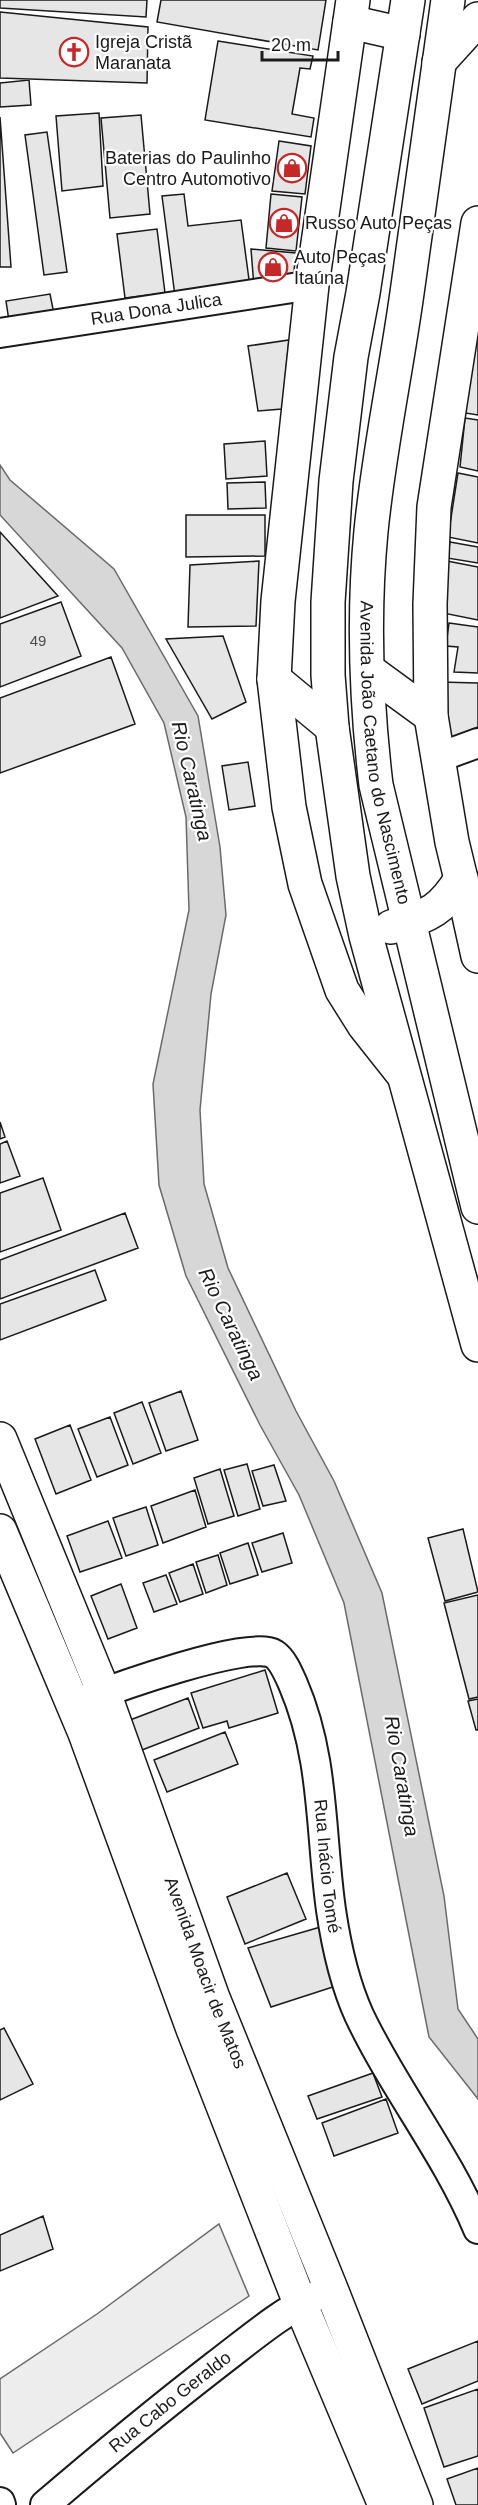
<svg xmlns="http://www.w3.org/2000/svg" width="478" height="2505" viewBox="0 0 478 2505" font-family="Arial,sans-serif">
  <rect width="100%" height="100%" fill="#fff"/>
  <path fill="#ededed" stroke="#6a6a6a" stroke-width="1.5" d="M219,2224l30,72 -236,157 -13,-20v-54l97,-65z"/>
  <path fill="#d7d7d7" stroke="#6a6a6a" stroke-width="1.5" d="M0,465l10,15 104,89 84,147 22,131 6,68 -15,79 -11,116 4,74 24,84 68,143 38,70 48,112 62,303 14,113 20,30v60l-49,-62 -85,-434 -45,-108 -39,-70 -74,-149 -27,-91 -6,-101 36,-174 -3,-93 -22,-94 -42,-75 -122,-133z"/>
  <path fill="#e6e6e6" stroke="#1a1a1a" stroke-width="1.5" d="M0,0h147l-1,17 -146,-9z
    M161,0h165l-8,50 -161,-28z
    M0,12l148,15 -1,56 -147,-5z
    M218,41l95,15 -3,13 -10,-1 -8,46 22,4 -3,19 -106,-17z
    M29,80l2,25 -31,2v-24z
    M99,113l4,73 -41,5 -6,-75z
    M141,115l9,99 -40,4 -9,-100z
    M0,117l11,150h-11z
    M47,132l20,140 -23,3 -19,-140z
    M279,141l32,5 -6,48 -33,-3z
    M184,194l4,32 53,-6 9,67 -75,9 -13,-100z
    M271,194l31,3 -6,54 -30,-3z
    M157,229l8,64 -40,5 -8,-64z
    M251,249l45,4 -3,27 -39,7z
    M50,294l4,20 -45,7 -3,-20z
    M478,312v103l-19,-3z
    M289,340l-7,69 -24,2 -10,-65z
    M465,418l13,2v51l-18,-4z
    M265,441l2,35 -41,3 -2,-35z
    M458,473l20,4v66l-30,-6z
    M265,482l1,26 -38,1 -1,-26z
    M186,515h79v41l-79,1z
    M0,532l58,64 -58,22z
    M450,542l28,5v16l-31,-5z
    M259,561l-3,65 -68,1 2,-62z
    M447,561l31,6v53l-35,-7z
    M61,602l20,54 -81,31v-63z
    M449,623l29,4v46l-24,-1 4,-25 -12,-1z
    M223,636l23,66 -34,17 -46,-80z
    M111,657l24,67 -135,49v-75z
    M440,682l38,1v44l-38,15z
    M248,762l7,44 -26,4 -7,-44z
    M0,1122l5,15 -5,2z
    M7,1141l13,35 -20,7v-39z
    M43,1178l18,52 -61,22v-59z
    M125,1213l13,35 -138,51v-39z
    M95,1270l11,30 -106,40v-36z
    M181,1391l17,49 -32,11 -17,-48z
    M142,1402l19,51 -28,11 -19,-51z
    M110,1417l18,48 -31,12 -19,-48z
    M70,1425l21,55 -35,14 -21,-55z
    M247,1464l13,45 -22,7 -14,-46z
    M274,1465l12,36 -23,5 -11,-35z
    M220,1469l14,47 -26,8 -14,-46z
    M195,1490l11,37 -43,16 -12,-37z
    M146,1507l12,38 -32,11 -13,-38z
    M108,1521l14,37 -42,14 -13,-36z
    M463,1529l15,63 -33,9 -17,-63z
    M283,1533l9,30 -30,9 -10,-29z
    M248,1543l10,32 -28,9 -10,-31z
    M218,1555l9,30 -21,8 -10,-31z
    M193,1564l10,30 -23,8 -11,-29z
    M166,1575l11,29 -23,8 -11,-29z
    M121,1584l16,44 -29,11 -17,-43z
    M478,1595v102l-9,2 -25,-96z
    M265,1670l13,43 -49,15 -2,-7 -24,7 -12,-35z
    M188,1698l11,30 -57,22 -12,-30z
    M478,1699v31h-2l-8,-29z
    M225,1732l13,32 -71,28 -13,-32z
    M287,1873l19,46 -61,25 -18,-47z
    M324,1926l18,58 -71,23 -23,-59z
    M4,2028l29,56 -33,16v-70z
    M373,2073l9,24 -65,22 -9,-23z
    M386,2099l12,34 -64,23 -12,-33z
    M43,2216l10,33 -53,22v-36z
    M478,2341v40l-56,23 -14,-35z
    M478,2389v67l-34,11 -20,-59z
    M478,2468v37h-22l-9,-26z"/>
  <g fill="none" stroke-linecap="round" stroke-linejoin="round">
    <g stroke="#1a1a1a" stroke-width="32">
      <g id="minor">
        <path id="s1" d="M0,333l312,-48"/>
        <path d="M437,758l41,-15"/>
        <path id="s2" d="M82,1701c30,-12 168,-62 192,-47 9,6 15,21 19,30 32,74 27,148 38,226 5,34 14,74 28,105 35,74 87,138 119,214"/>
        <path d="M0,2502l1,3"/>
        <path id="s3" d="M45,2505c56,-48 113,-95 171,-140 33,-25 65,-53 102,-70"/>
      </g>
    </g>
    <g stroke="#1a1a1a" stroke-width="36">
      <g id="major">
        <path d="M353,0l-41,285 -34,316 -4,78 15,128 16,77 37,106 22,35 38,48"/>
        <path d="M461,879l-9,-37 -21,-126 -1,-112 4,-97 44,-284"/>
        <path id="s4" d="M0,1439l104,254 109,305 118,291 85,216"/>
        <path d="M0,1531l85,202 108,296 107,274 85,202"/>
      </g>
    </g>
    <g stroke="#1a1a1a" stroke-width="36">
      <g id="highway">
        <path d="M408,0l-45,293 -12,64 -15,124 -8,121v73l4,52 21,149 13,60 112,409"/>
        <path id="s5" d="M448,0c-14,97 -27,195 -41,293 -11,79 -28,158 -36,238 -8,84 -5,170 5,254l102,422"/>
        <path d="M350,22l53,12"/>
        <path d="M439,62l39,-43"/>
        <path d="M368,670l63,46"/>
        <path d="M274,679l58,48"/>
        <path d="M461,879l17,77"/>
        <path d="M391,927c37,-12 49,-14 70,-48"/>
      </g>
    </g>
    <use href="#minor" stroke="#fff" stroke-width="28"/>
    <use href="#major" stroke="#fff" stroke-width="33"/>
    <use href="#highway" stroke="#fff" stroke-width="33"/>
  </g>
  <defs>
    <g id="church-ring" transform="scale(1.5)"><circle r="9.5" fill="#fff" stroke="#c62828" stroke-width="1.5"/><path d="M-1.2-6h2.4v3.5h3.3v2.4h-3.3V6h-2.4V-.1h-3.3v-2.4h3.3Z" fill="#c62828"/></g>
    <g id="shop-ring" transform="scale(1.5)"><circle r="9.5" fill="#fff" stroke="#c62828" stroke-width="1.5"/><path d="M-5-2.5h2.3a2.7 3.5 0 0 1 5.4 0H5L5.5 6h-11ZM-1.5-2.5h3a1.5 2.3 0 0 0-3 0Z" fill="#c62828"/></g>
  </defs>
  <g fill-rule="evenodd">
    <use href="#church-ring" x="74" y="52"/>
    <use href="#shop-ring" x="292" y="168"/>
    <use href="#shop-ring" x="284" y="223"/>
    <use href="#shop-ring" x="273" y="267"/>
  </g>
  <g text-anchor="middle" dominant-baseline="central" stroke-width="4.5" stroke-linejoin="round" paint-order="stroke">
    <g font-size="15" fill="#4d4d4d">
      <text x="38" y="640">49</text>
    </g>
    <g font-size="18" fill="#1a1a1a" stroke="#fff" text-anchor="start">
      <text x="95" y="42">Igreja Cristã<tspan x="95" dy="21">Maranata</tspan></text>
      <text x="271" y="158" text-anchor="end">Baterias do Paulinho<tspan x="271" dy="21">Centro Automotivo</tspan></text>
      <text x="305" y="223">Russo Auto Peças</text>
      <text x="294" y="257">Auto Peças<tspan x="294" dy="21">Itaúna</tspan></text>
    </g>
    <g font-size="18" fill="#1a1a1a" stroke="#fff">
      <text stroke="none"><textPath href="#s1" startOffset="158">Rua Dona Julica</textPath></text>
      <text stroke="none"><textPath href="#s5" startOffset="760">Avenida João Caetano do Nascimento</textPath></text>
      <text stroke="none"><textPath href="#s2" startOffset="422">Rua Inácio Tomé</textPath></text>
      <text stroke="none"><textPath href="#s4" startOffset="572">Avenida Moacir de Matos</textPath></text>
      <text stroke="none"><textPath href="#s3" startOffset="162">Rua Cabo Geraldo</textPath></text>
    </g>
    <g font-size="20" font-style="italic" fill="#1a1a1a" stroke="#fff">
      <text transform="translate(192 781) rotate(77)">Rio Caratinga</text>
      <text transform="translate(231 1324) rotate(64)">Rio Caratinga</text>
      <text transform="translate(402 1776) rotate(80)">Rio Caratinga</text>
    </g>
  </g>
  <path d="M262 51v9h76v-9" fill="none" stroke="#1a1a1a" stroke-width="3"/>
  <text x="271" y="51" font-size="18" fill="#1a1a1a" stroke="#ffffff" stroke-width="4.5" paint-order="stroke">20 m</text>
</svg>
